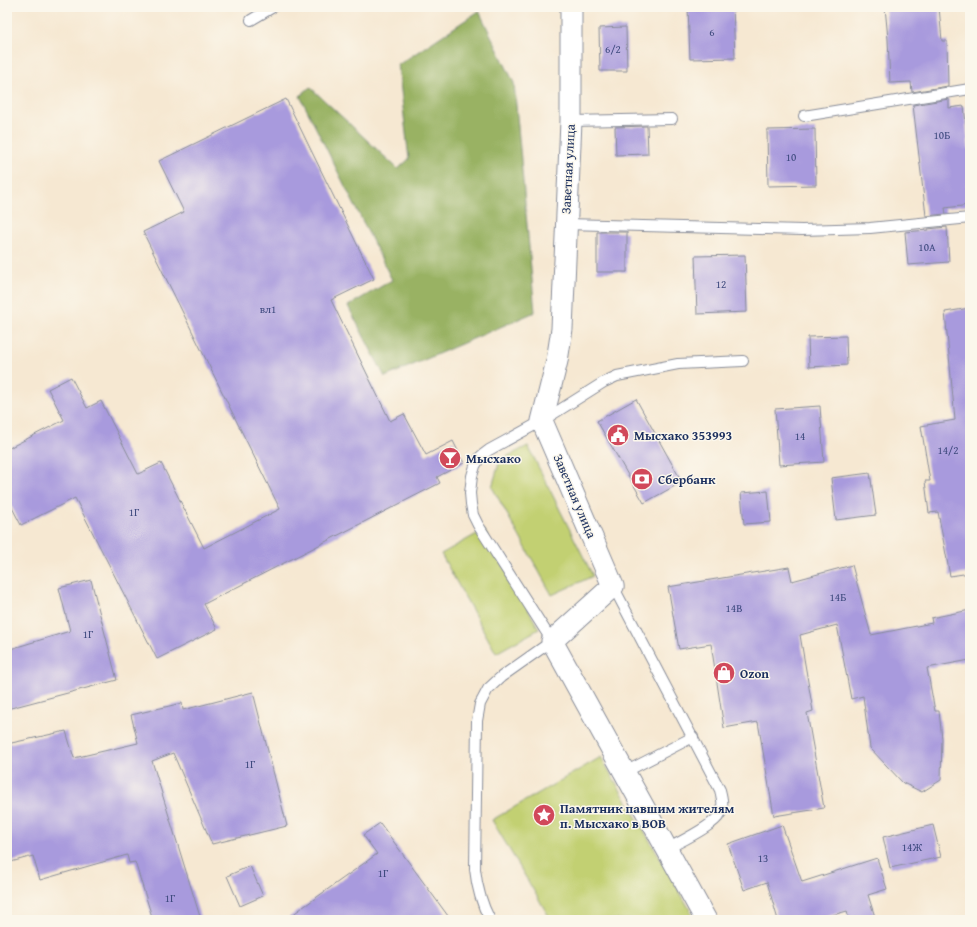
<svg xmlns="http://www.w3.org/2000/svg" width="977" height="927" viewBox="0 0 977 927" font-family="'Gentium Book Plus',serif">
  <rect width="100%" height="100%" fill="#fbf7ec"/>
  <filter id="ink" filterUnits="userSpaceOnUse"><feTurbulence type="fractalNoise" baseFrequency=".025" numOctaves="2"/><feDisplacementMap in="SourceGraphic" scale="8" xChannelSelector="R" yChannelSelector="G"/><feConvolveMatrix kernelMatrix="1 2 1 2 8 2 1 2 1" color-interpolation-filters="sRGB"/></filter>
  <filter id="wash" filterUnits="userSpaceOnUse"><feTurbulence type="fractalNoise" baseFrequency=".012" numOctaves="4" result="noise"/><feDisplacementMap in="SourceGraphic" scale="16" xChannelSelector="R" yChannelSelector="G"/><feGaussianBlur stdDeviation="0.9" result="paint"/><feColorMatrix in="noise" values="0 0 0 0 0 0 0 0 0 0 0 0 0 0 0 0 0 1.4 0 .05"/><feComposite in="paint" operator="in"/></filter>
  <g filter="url(#wash)">
    <rect width="100%" height="100%" fill="#f6e8d2"/>
    <path fill="#c2d072" stroke="#6e8068" d="M528,446l65,130 -41,19 -60,-108 8,-27z
      M484,530l55,99 -43,24 -55,-99z
      M601,757l95,163h-145l-59,-100z"/>
    <path fill="#99b264" stroke="#5a7061" d="M479,11l35,72 21,229 -150,65 -37,-71 44,-26 -92,-184 10,-9 88,82 11,-10 -11,-94z"/>
    <g id="blocks">
      <path fill="#a89add" d="M688,7h45l2,51 -45,1z
        M885,7h54l3,34h5l1,45 -36,6 -1,-10 -21,1 -2,-44z
        M626,27l1,44h-27l-1,-43z
        M286,99l88,180 -43,21 59,121 14,-7 22,41 27,-14 11,22 -27,14 3,6 -236,121 13,25 -60,30 -82,-161 -54,27 -14,-27v-49l57,-29 -16,-31 23,-12 16,31 14,-7 37,73 23,-11 43,85 76,-39 -137,-277 41,-20 -25,-51z
        M949,99v9l15,-2 6,53v46l-25,3 1,6 -20,2 -13,-111z
        M647,126l1,28 -32,1 -1,-28z
        M815,129l1,56 -48,1 -1,-56z
        M947,227l2,35 -41,3 -3,-33 23,-2v-1z
        M597,232h30v40h-30z
        M745,255l2,57 -50,2 -2,-58z
        M970,308v122h-1l1,7v136l-20,3 -12,-64 -9,1 -4,-32h5l-9,-55 34,-6 -10,-108z
        M846,336l1,29 -38,2 -1,-30z
        M636,399l46,83 -38,21 -47,-82z
        M820,406l4,56 -45,3 -4,-56z
        M870,473l6,42 -40,5 -5,-42z
        M768,491l3,31 -27,2 -3,-31z
        M852,565l19,70 61,-12 -1,-5 39,-8v50l-43,8 8,43h4l3,28 -1,41 -19,12 -19,-9 -33,-35 -7,-52 -12,3 -14,-74 -37,10 13,76 -6,2 17,95 -50,8 -16,-94 -34,6 -13,-84 -32,5 -11,-62 121,-20 3,14z
        M91,580l26,100 -110,29v-59l63,-19 -11,-43z
        M253,692l34,134 -75,18 -39,-91 -21,8 49,159h-48l-18,-58 -6,1 -2,-8 -87,25 -7,-24 -26,7v-119l59,-13 8,27 64,-15 -7,-28 51,-12 1,7z
        M380,823l71,97h-166l92,-66 -14,-19z
        M782,825l20,57 75,-24 10,31 -19,6 8,25h-27l-2,-9 -32,9h-37l-11,-38 -23,8 -16,-46z
        M933,825l8,32 -51,11 -7,-31z
        M250,866l13,30 -23,10 -13,-30z"/>
    </g>
  </g>
  <g filter="url(#ink)">
    <use href="#blocks" fill-opacity="0" stroke="#888c98" stroke-width="1"/>
    <g fill="none" stroke-linecap="round" stroke-linejoin="round">
      <g stroke="#888c98" stroke-width="12">
        <path id="service" d="M251,20l22,-13
          M804,116l166,-27
          M571,121l101,-2
          M566,224l236,6 68,-2 100,-10
          M613,586l107,204c2,8 4,16 0,24 -6,12 -41,28 -53,35
          M625,772l68,-35
          M490,920c-9,-17 -13,-32 -15,-51l2,-148 3,-17 8,-15 13,-12 51,-36 -74,-116 -5,-10 -2,-11 -1,-11 2,-17 3,-10 6,-10 8,-6 53,-29 62,-39 13,-6 61,-12 65,-3"/>
      </g>
      <g stroke="#888c98" stroke-width="23">
        <path id="minor" d="M571,7v114l-9,208 -5,32 -15,60 71,165 -61,55 154,279"/>
      </g>
      <use href="#service" stroke="#fff" stroke-width="10"/>
      <use href="#minor" stroke="#fff" stroke-width="21"/>
    </g>
  </g>
  <defs>
    <g id="civic-disc" transform="scale(1.15)"><circle r="9.5" fill="#d1495b" stroke="#fbf7ec"/><path d="M-.6-6.5H3V-4.5H.6V-3L4-1V1h2V6H-6V1h2V-1L-.6-3ZM-1.2 2.5V6h2.4V2.5Z" fill="#fff"/></g>
    <g id="bar-disc" transform="scale(1.15)"><circle r="9.5" fill="#d1495b" stroke="#fbf7ec"/><path d="M-6-5H6L.8 .8V4.5H3.5V6h-7V4.5H-.8V.8Z" fill="#fff"/></g>
    <g id="bank-disc" transform="scale(1.15)"><circle r="9.5" fill="#d1495b" stroke="#fbf7ec"/><path d="M-6-4H6V4H-6ZM0-2.3a2.3 2.3 0 1 0 0 4.6a2.3 2.3 0 1 0 0-4.6Z" fill="#fff"/></g>
    <g id="shop-disc" transform="scale(1.15)"><circle r="9.5" fill="#d1495b" stroke="#fbf7ec"/><path d="M-5-2.5h2.3a2.7 3.5 0 0 1 5.4 0H5L5.5 6h-11ZM-1.5-2.5h3a1.5 2.3 0 0 0-3 0Z" fill="#fff"/></g>
    <g id="sight-disc" transform="scale(1.15)"><circle r="9.5" fill="#d1495b" stroke="#fbf7ec"/><path d="M0-6L1.8-2.2L6-1.7L2.9 1.2L3.7 5.4L0 3.3L-3.7 5.4L-2.9 1.2L-6-1.7L-1.8-2.2Z" fill="#fff"/></g>
  </defs>
  <g fill-rule="evenodd">
    <use href="#civic-disc" x="618" y="435"/>
    <use href="#bar-disc" x="450" y="458"/>
    <use href="#bank-disc" x="642" y="479"/>
    <use href="#shop-disc" x="724" y="673"/>
    <use href="#sight-disc" x="544" y="815"/>
  </g>
  <g text-anchor="middle" dominant-baseline="central" stroke-width="3" stroke-linejoin="round" paint-order="stroke">
    <g font-size="11" fill="#3e4a7e">
      <text x="712" y="32">6</text>
      <text x="613" y="49">6/2</text>
      <text x="942" y="135">10Б</text>
      <text x="791" y="157">10</text>
      <text x="927" y="247">10А</text>
      <text x="721" y="284">12</text>
      <text x="268" y="309">вл1</text>
      <text x="800" y="436">14</text>
      <text x="948" y="450">14/2</text>
      <text x="134" y="512">1Г</text>
      <text x="838" y="597">14Б</text>
      <text x="734" y="608">14В</text>
      <text x="88" y="634">1Г</text>
      <text x="250" y="764">1Г</text>
      <text x="912" y="847">14Ж</text>
      <text x="763" y="858">13</text>
      <text x="383" y="873">1Г</text>
      <text x="170" y="898">1Г</text>
    </g>
    <g font-size="13" fill="#1b2f5e" stroke="#fbf7ec">
      <text transform="translate(568 169) rotate(-87)">Заветная улица</text>
      <text transform="translate(575 496) rotate(67)">Заветная улица</text>
    </g>
    <g font-size="13" font-weight="bold" fill="#1b2f5e" stroke="#fbf7ec" text-anchor="start">
      <text x="634" y="435">Мысхако 353993</text>
      <text x="466" y="458">Мысхако</text>
      <text x="658" y="479">Сбербанк</text>
      <text x="740" y="673">Ozon</text>
      <text x="560" y="808">Памятник павшим жителям<tspan x="560" dy="15">п. Мысхако в ВОВ</tspan></text>
    </g>
  </g>
  <rect width="977" height="927" fill="none" stroke="#fbf7ec" stroke-width="24"/>
</svg>
